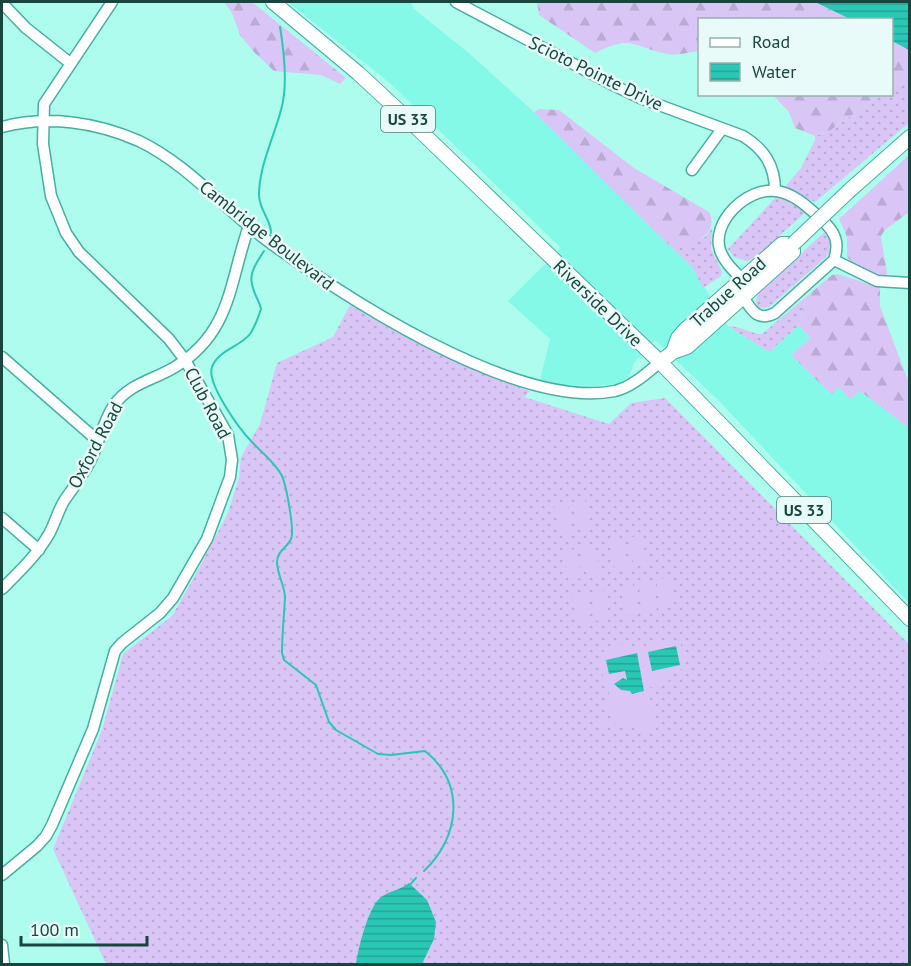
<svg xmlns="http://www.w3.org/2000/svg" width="911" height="966" viewBox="0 0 911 966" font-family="'PT Sans',sans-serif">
  <defs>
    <pattern id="grass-dots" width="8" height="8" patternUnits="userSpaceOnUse" patternTransform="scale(1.5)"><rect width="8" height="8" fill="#d9c6f6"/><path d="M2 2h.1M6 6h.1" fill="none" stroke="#baabd4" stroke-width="1.8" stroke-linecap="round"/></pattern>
    <pattern id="forest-firs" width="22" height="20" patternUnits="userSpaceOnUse" patternTransform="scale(1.5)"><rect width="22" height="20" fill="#d9c6f6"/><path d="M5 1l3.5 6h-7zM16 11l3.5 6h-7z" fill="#baabd4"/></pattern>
    <pattern id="water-rules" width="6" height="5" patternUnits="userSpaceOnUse" patternTransform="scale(1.5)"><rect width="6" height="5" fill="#2bc7b5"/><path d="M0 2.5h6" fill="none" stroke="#24a395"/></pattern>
  </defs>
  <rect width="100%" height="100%" fill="#adfcee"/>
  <path fill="#85f9e8" d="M288,2h123l3,7 56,45 64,58 159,156 35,58 41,26 30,-27 11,13 -19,17 40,39 8,-7 21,3 49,38v175l-190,-202 -64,-61 -21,23 -3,9 -5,7 -9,5 -21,2 -29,-1 -27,-5 10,-41 -42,-38 53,-53 -170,-164z"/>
  <path fill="url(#grass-dots)" d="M909,73v50l-94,79 -31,-14 17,-20 14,-28v-4l13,-4 52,-37 12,-1v-8z
    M775,198l9,1 22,13 -50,45 -9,4 -13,-4 -6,-8z
    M712,228l-1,21 11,22 -1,5 -18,12 -10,-20 -25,-24 9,4 28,-11z
    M827,230c4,11 6,17 -1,27l-57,50 -9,1 -3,-1 -1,-7 3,-9z
    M807,296l-8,29 -30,27 -41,-26c13,0 25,9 34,8z
    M350,305c57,36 117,63 180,86l-6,6 85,27 22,-21 34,-5 244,246v320h-803l-53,-115 49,-119 21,-76 49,-38 25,-44 31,-59 11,-36 2,-20 19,-33 17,-61 56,-26z"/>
  <path fill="url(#forest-firs)" d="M224,2h28l94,76 -6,6 -19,-9 -47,-4 -20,-19 -14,-17 -8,-22z
    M537,2h278l35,17 -150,1 -1,31c-9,1 -23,5 -32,3 -35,-7 -34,-20 -72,-1l-56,-38z
    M892,41l18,9 -1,23 -17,13z
    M773,95h107l-52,37 -13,4 -20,-8 -6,-16z
    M539,109l20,1 75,58 75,44c7,14 -1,23 -14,30 -5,3 -11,7 -18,6 -3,-1 -6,-3 -9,-4l-134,-132z
    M909,155v57l-24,18 -4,6 6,37 -2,4c-17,-4 -26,-7 -38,-20v-20l-8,-18z
    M838,274l42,14v18l29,77v45l-49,-37 -10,8 -11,-12 -8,7 -40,-39 19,-17 -11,-13 8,-29 25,-21z"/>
  <path fill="#d9c6f6" d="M585,499l6,29 -13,2 -6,-28z
    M567,503l6,28 -13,3 -6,-29z
    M642,535l5,29 -13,3 -6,-29z
    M623,539l6,29 -14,2 -5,-28z
    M595,545l5,29 -13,3 -6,-29z
    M576,549l6,29 -13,2 -6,-29z
    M669,577l6,29 -13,2 -6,-28z
    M651,581l6,28 -13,3 -6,-29z
    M633,584l6,29 -13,3 -6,-29z
    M604,590l6,29 -14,2 -5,-28z
    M586,594l5,28 -13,3 -6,-29z
    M680,640l6,29 -14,1 -4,7 1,6 -21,5 8,41 -19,4 -2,-10 -13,3 -1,-4 -17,5 -5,-3 -1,-5 3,-4h4l4,5 3,-1 -1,-5h-2l-4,-18 4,-1 -2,-14c-6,-7 -12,-19 -3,-28l-1,-5 19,-4 2,5z
    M829,649l5,6 -12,11 -6,-6z"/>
  <path fill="url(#water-rules)" d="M815,2h94v48l-17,-9v-21l-42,-1z
    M676,646l4,19 -28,6 -4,-19z
    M637,653l7,38 -12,3 -2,-3 -9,-1 -7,-6 9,-6 4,2 -2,-9 -16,3 -3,-14z
    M409,883l18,17 9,22 -2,17 -12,25h-66c2,-15 12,-56 24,-66 8,-7 21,-8 29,-15z"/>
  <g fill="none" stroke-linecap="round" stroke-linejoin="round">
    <path stroke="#2bc7b5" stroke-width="2" d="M271,233c0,-14 -12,-23 -12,-38 0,-29 15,-58 22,-85 7,-24 3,-59 -1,-83
      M264,251c-9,14 -17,24 -10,40 2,7 6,11 7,18 -3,9 -6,18 -11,25 -10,13 -32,16 -38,33 -6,16 28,63 40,75 10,11 23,20 30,34 4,9 13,55 9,63 -4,9 -14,12 -14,23 0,12 8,24 8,36 -1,18 -3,37 -3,55l2,7 32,25 13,37 7,8 42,24 13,1 34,-4c41,33 35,86 -1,120
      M408,887l8,-9"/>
    <g stroke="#46afa1" stroke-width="13">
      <path id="minor" d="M456,2l159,84 25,12 103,38c21,13 32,29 32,55
        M2,3l24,25 44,35
        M2,127c45,-12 94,-5 137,14 46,22 81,63 121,94 76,58 257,176 355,156 17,-4 32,-18 45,-29
        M692,170l30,-41
        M834,260l43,21 33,2
        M742,279c-8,-8 -18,-17 -22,-29 -9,-28 27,-63 56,-59 18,2 33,17 46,29 13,12 18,22 12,40l-59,53c-17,9 -23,-2 -32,-16
        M2,357l96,84
        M2,518l37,32
        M2,589c17,-17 35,-34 47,-55 6,-11 9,-23 15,-33 10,-15 22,-29 29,-46 7,-17 11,-35 21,-50 16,-22 40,-25 61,-38 57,-35 54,-85 74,-141
        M2,875l35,-29 9,-10 6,-11 41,-96 22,-78 7,-8 38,-30 13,-15 34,-59 23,-62 2,-17 -4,-25 -43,-75 -16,-21 -90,-87 -13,-19 -15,-37 -8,-52 1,-40 68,-102
        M2,945l2,19"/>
    </g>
    <g stroke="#46afa1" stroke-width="16">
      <path id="major" d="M273,2l85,71 55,51 247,238 250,257
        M850,190l60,-53
        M660,362l13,-10 14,-5 106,-95v-8h-11l-97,86 -7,8 -5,14"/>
    </g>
    <use href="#minor" stroke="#fff" stroke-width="10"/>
    <use href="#major" stroke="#fff" stroke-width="14"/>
    <g stroke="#46afa1" stroke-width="16" stroke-linecap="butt">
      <path id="major-bridge" d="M793,244l57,-54"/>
    </g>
    <use href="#major-bridge" stroke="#fff" stroke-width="14"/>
  </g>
  <g text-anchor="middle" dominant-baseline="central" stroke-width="5" stroke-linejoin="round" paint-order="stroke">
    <g fill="#e9fbf8" stroke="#577c76" stroke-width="1.5">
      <rect x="381" y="106" width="54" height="26" rx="4.5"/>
      <rect x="777" y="497" width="54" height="26" rx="4.5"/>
    </g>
    <g font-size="16" font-weight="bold" fill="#19453f">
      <text x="408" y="119">US 33</text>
      <text x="804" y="510">US 33</text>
    </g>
    <g font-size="18" fill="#19453f" stroke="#e9fbf8">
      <text transform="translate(596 73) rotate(26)">Scioto Pointe Drive</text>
      <text transform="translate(267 235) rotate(38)">Cambridge Boulevard</text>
      <text transform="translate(728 292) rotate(-42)">Trabue Road</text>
      <text transform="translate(598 303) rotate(44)">Riverside Drive</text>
      <text transform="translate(208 403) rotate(62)">Club Road</text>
      <text transform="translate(95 445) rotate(-62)">Oxford Road</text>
    </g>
  </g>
  <rect width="911" height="966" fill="none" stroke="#19453f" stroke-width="6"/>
  <rect x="698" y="18" width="195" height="78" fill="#e9fbf8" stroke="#96b2ae" stroke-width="1.5"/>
  <rect x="710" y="38" width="30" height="9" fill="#ffffff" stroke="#96b2ae" stroke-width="1.5"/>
  <text x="752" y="48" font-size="18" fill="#19453f">Road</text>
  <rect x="710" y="63" width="30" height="18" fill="url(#water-rules)" stroke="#96b2ae" stroke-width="1.5"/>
  <text x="752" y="78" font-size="18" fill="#19453f">Water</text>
  <path d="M21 936v9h126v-9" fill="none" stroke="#19453f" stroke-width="3"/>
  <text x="30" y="936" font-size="18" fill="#19453f" stroke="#e9fbf8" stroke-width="4.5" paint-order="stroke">100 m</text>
</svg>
